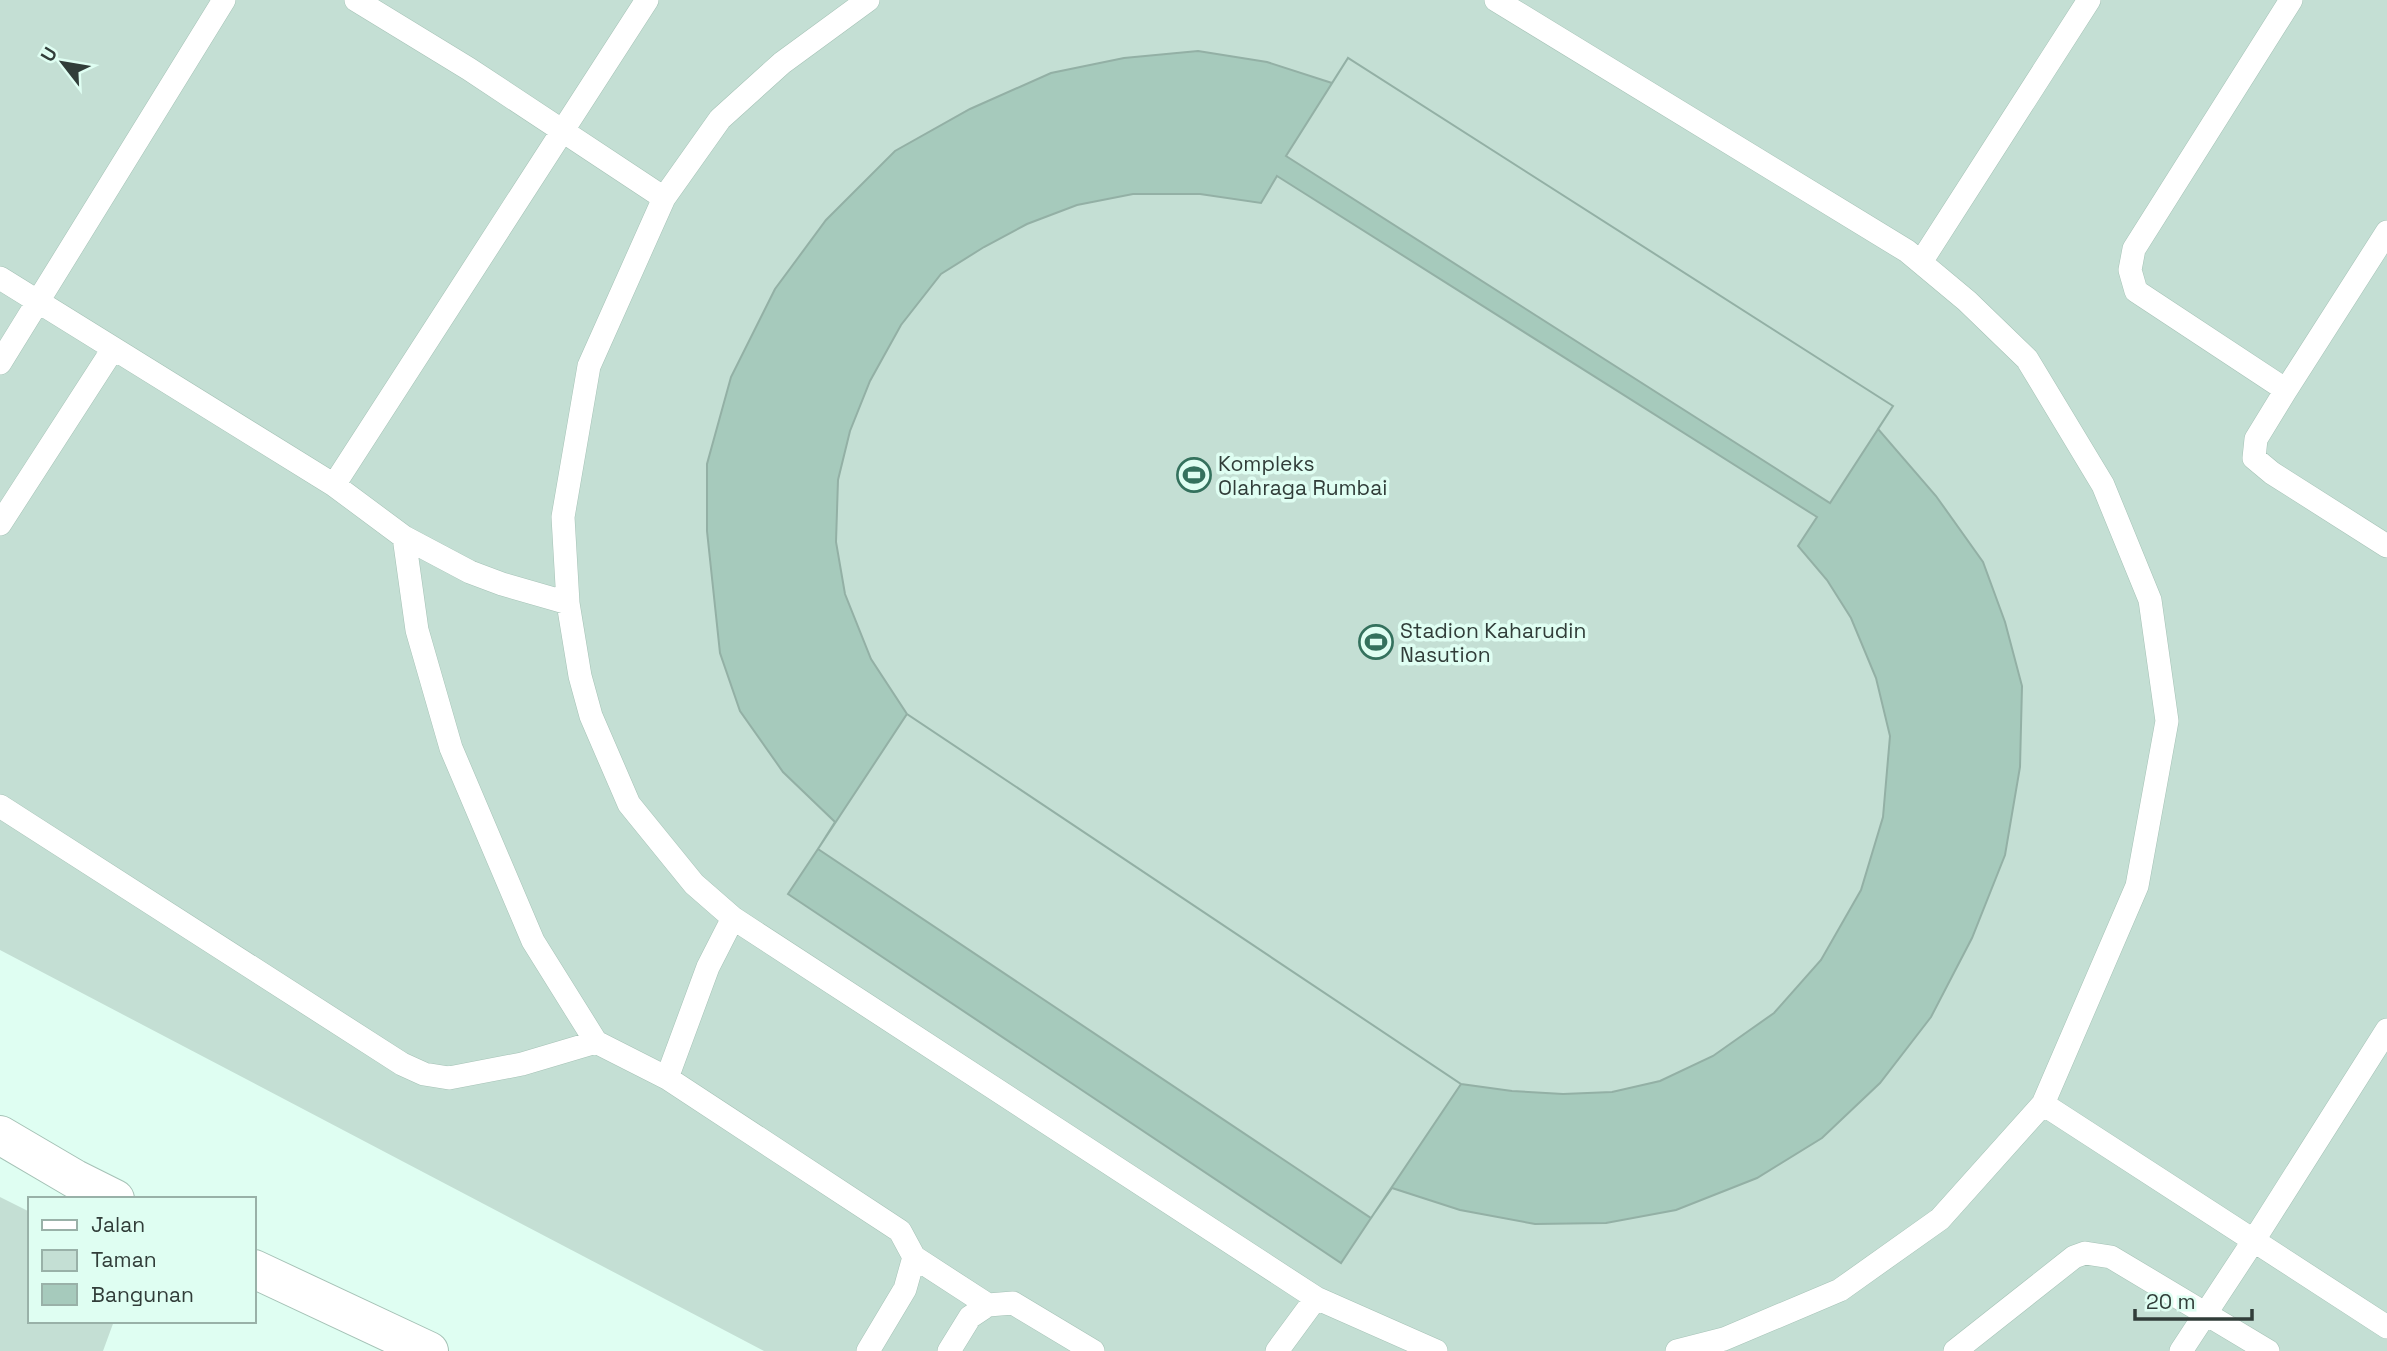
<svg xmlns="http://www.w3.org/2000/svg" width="2387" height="1351" viewBox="0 0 2387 1351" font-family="'Space Grotesk',sans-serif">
  <rect width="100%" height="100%" fill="#dffef2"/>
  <path fill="#c4dfd4" d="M0,0h2387v1351h-1623l-764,-401z
    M0,1197l30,15v109h84l-11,30h-103z"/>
  <path fill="#a6cabc" stroke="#93b0a5" stroke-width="2" fill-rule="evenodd" d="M1198,51l69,11 65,21 16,-25 545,348 -15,23 58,67 47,66 22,60 17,64 -2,81 -15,88 -33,83 -41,79 -51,66 -58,55 -65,40 -81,32 -70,13 -71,1 -75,-14 -68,-22 -21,30 -553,-369 17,-27 -52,-50 -43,-61 -20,-58 -13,-122v-67l24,-87 44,-88 51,-69 69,-69 75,-42 81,-36 73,-15zM1277,176l540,341 -19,29 29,34 24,38 25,60 14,58 -7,81 -22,73 -40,70 -47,53 -61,43 -53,25 -48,11 -49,2 -51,-3 -51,-7 -554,-370 -36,-55 -26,-65 -9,-52 2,-62 12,-49 20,-50 31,-56 40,-51 43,-27 43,-23 50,-19 56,-11h67l61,9z
    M1348,58l545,348 -63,97 -544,-347z
    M907,714l554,370 -90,134 -553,-369z
    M818,849l553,369 -30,45 -553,-369z"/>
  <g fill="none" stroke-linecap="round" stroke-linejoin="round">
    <g stroke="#a5c2b6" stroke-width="24">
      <path id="lane" d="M356,0l113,69 195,129
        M868,0l-86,63 -62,56 -56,79 -75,168 -26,151 5,86 12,73 11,40 38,88 65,80 39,34 -25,49 -41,111 233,153 14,26 -9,32 -37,62
        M1496,0l411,251 60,50 60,58 76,126 47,115 17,121 -30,165 -94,218 -103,115 -100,71 -116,49 -47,12
        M2291,0l-157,249 -4,21 6,21 150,99 101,-158
        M1921,262l168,-262
        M0,278l334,207 70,52 66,35 32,12 66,19
        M0,363l224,-363
        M2286,390l-30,49 -2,19 18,15 115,73
        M334,485l313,-485
        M0,524l113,-175
        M404,537l13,93 34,118 82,193 63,101 71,36
        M0,806l402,258 22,10 25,4 73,-14 74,-22
        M733,918l583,380
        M2043,1104l344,223
        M914,1257l74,48
        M949,1351l21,-34 18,-12 25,-2 80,48
        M1277,1351l39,-53 120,53
        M1955,1351l119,-94 11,-4 26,4 157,94
        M2181,1351l73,-111 133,-210"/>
    </g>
    <g stroke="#a5c2b6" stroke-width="40">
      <path id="primary" d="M0,1135l75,44 40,20
        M254,1269l175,82"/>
    </g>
    <use href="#lane" stroke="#fff" stroke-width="23"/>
    <use href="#primary" stroke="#fff" stroke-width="38"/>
  </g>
  <defs>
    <g id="stadium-ring" transform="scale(1.75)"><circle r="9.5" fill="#dffef2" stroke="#34715d" stroke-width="1.5"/><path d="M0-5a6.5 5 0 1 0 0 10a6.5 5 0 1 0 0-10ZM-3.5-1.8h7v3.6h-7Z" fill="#34715d"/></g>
  </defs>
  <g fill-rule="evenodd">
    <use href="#stadium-ring" x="1194" y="475"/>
    <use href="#stadium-ring" x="1376" y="642"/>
  </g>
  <g text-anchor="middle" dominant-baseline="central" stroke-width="7" stroke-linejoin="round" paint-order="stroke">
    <g font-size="21" fill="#313d39" stroke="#dffef2" text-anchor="start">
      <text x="1218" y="463">Kompleks<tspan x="1218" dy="24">Olahraga Rumbai</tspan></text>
      <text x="1400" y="630">Stadion Kaharudin<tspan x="1400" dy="24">Nasution</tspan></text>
    </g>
  </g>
  <rect x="28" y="1197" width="228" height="126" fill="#dffef2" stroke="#99b1a8" stroke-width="2"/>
  <rect x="42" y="1220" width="35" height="10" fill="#ffffff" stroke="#99b1a8" stroke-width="2"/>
  <text x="91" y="1232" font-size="21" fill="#313d39">Jalan</text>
  <rect x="42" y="1250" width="35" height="21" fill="#c4dfd4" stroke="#99b1a8" stroke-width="2"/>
  <text x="91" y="1267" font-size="21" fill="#313d39">Taman</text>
  <rect x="42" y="1284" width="35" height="21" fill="#a6cabc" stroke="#99b1a8" stroke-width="2"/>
  <text x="91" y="1302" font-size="21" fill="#313d39">Bangunan</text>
  <g transform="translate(63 63) rotate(301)" stroke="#dffef2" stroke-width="5" paint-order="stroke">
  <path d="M0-5L12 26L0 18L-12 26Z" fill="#313d39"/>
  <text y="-10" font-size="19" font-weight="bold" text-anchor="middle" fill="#313d39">U</text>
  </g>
  <path d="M2135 1309v10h117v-10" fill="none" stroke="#313d39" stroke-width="3.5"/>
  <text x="2146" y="1309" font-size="21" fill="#313d39" stroke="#dffef2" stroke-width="5" paint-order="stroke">20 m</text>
</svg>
